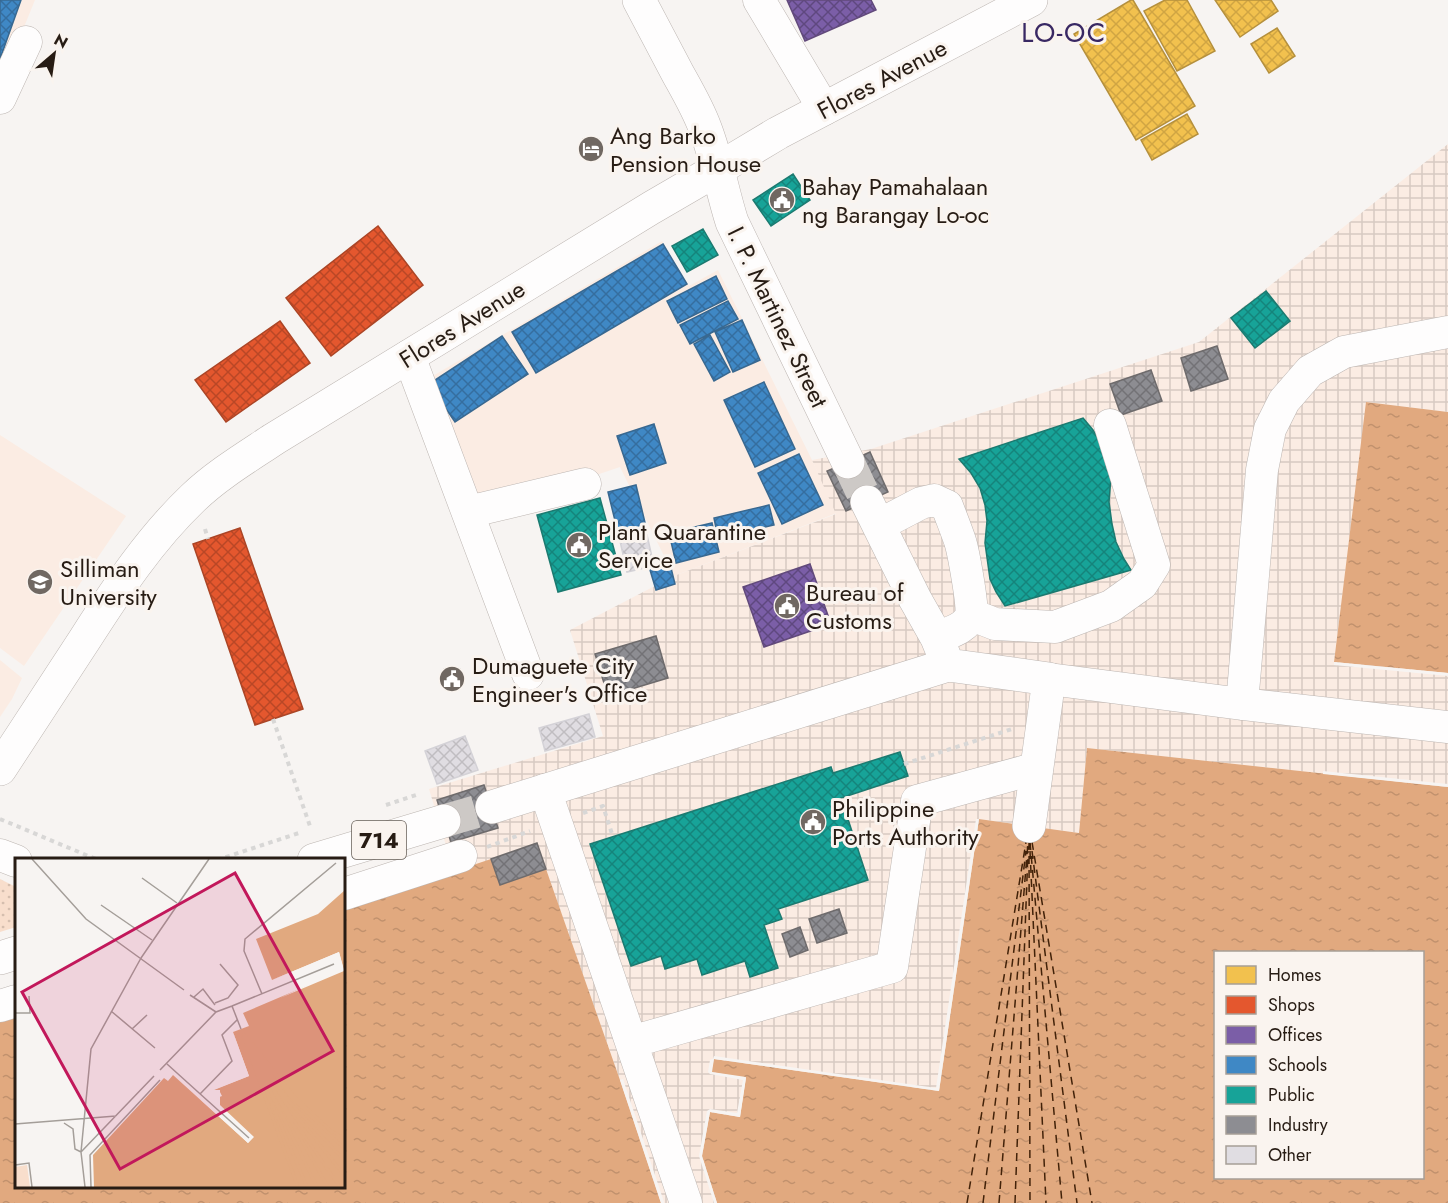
<svg xmlns="http://www.w3.org/2000/svg" width="1448" height="1203" viewBox="0 0 1448 1203" font-family="Jost,sans-serif">
  <defs>
    <pattern id="industrial-grid" width="8" height="8" patternUnits="userSpaceOnUse" patternTransform="scale(1.5)"><rect width="8" height="8" fill="#fbece3"/><path d="M0 4h8M4 0v8" fill="none" stroke="#d7cac2"/></pattern>
    <pattern id="grass-dots" width="8" height="8" patternUnits="userSpaceOnUse" patternTransform="scale(1.5)"><rect width="8" height="8" fill="#f8decc"/><path d="M2 2h.1M6 6h.1" fill="none" stroke="#d5beae" stroke-width="1.8" stroke-linecap="round"/></pattern>
    <pattern id="water-ripples" width="26" height="14" patternUnits="userSpaceOnUse" patternTransform="scale(1.5)"><rect width="26" height="14" fill="#e1a97f"/><path d="M2 4q2-2 4 0t4 0M15 11q2-2 4 0t4 0" fill="none" stroke="#c1916d"/></pattern>
    <pattern id="homes-cross-hatch" width="8" height="8" patternUnits="userSpaceOnUse" patternTransform="scale(1.5)"><rect width="8" height="8" fill="#f2c14e"/><path d="M0 0l8 8M0 8l8-8" fill="none" stroke="#d0a543"/></pattern>
    <pattern id="shops-cross-hatch" width="8" height="8" patternUnits="userSpaceOnUse" patternTransform="scale(1.5)"><rect width="8" height="8" fill="#e4572e"/><path d="M0 0l8 8M0 8l8-8" fill="none" stroke="#b94726"/></pattern>
    <pattern id="offices-cross-hatch" width="8" height="8" patternUnits="userSpaceOnUse" patternTransform="scale(1.5)"><rect width="8" height="8" fill="#7b5ea7"/><path d="M0 0l8 8M0 8l8-8" fill="none" stroke="#5f487f"/></pattern>
    <pattern id="schools-cross-hatch" width="8" height="8" patternUnits="userSpaceOnUse" patternTransform="scale(1.5)"><rect width="8" height="8" fill="#3f88c5"/><path d="M0 0l8 8M0 8l8-8" fill="none" stroke="#356e9f"/></pattern>
    <pattern id="public-cross-hatch" width="8" height="8" patternUnits="userSpaceOnUse" patternTransform="scale(1.5)"><rect width="8" height="8" fill="#17a398"/><path d="M0 0l8 8M0 8l8-8" fill="none" stroke="#15847b"/></pattern>
    <pattern id="industry-cross-hatch" width="8" height="8" patternUnits="userSpaceOnUse" patternTransform="scale(1.5)"><rect width="8" height="8" fill="#8d8d92"/><path d="M0 0l8 8M0 8l8-8" fill="none" stroke="#737276"/></pattern>
    <pattern id="building-cross-hatch" width="8" height="8" patternUnits="userSpaceOnUse" patternTransform="scale(1.5)"><rect width="8" height="8" fill="#e0dde2"/><path d="M0 0l8 8M0 8l8-8" fill="none" stroke="#c0bdc1"/></pattern>
  </defs>
  <rect width="100%" height="100%" fill="#f7f4f2"/>
  <path fill="#fbece3" d="M0,0h35l-35,86z
    M662,241l27,45 29,-16 94,190 25,53 -163,63 -54,-109 -139,47 -55,-134z
    M0,435l126,81 -102,150 -24,-18z
    M0,660l22,18 -10,21 -12,18z"/>
  <path fill="url(#industrial-grid)" d="M1448,144v268l-81,-10 -33,259 114,12v114l-361,-39 -8,85 -100,-14 -40,272 -193,-14 -29,126h-56l-41,-123 -74,-210 -46,15 -46,-13 -25,-83 174,-53 -33,-106 104,-54 162,-62 -24,-54 59,-11 328,-107z"/>
  <path fill="url(#grass-dots)" d="M0,879l16,8v40l-16,5z"/>
  <path fill="url(#water-ripples)" fill-rule="evenodd" d="M1366,402l82,10v261l-114,-11z
    M1087,748l361,39v416h-731l-15,-47 8,-44 30,5 6,-39 -35,-6 3,-13 225,32 40,-272 100,14zM1216,952h206v226h-206z
    M491,859l9,26 46,-16 74,211 41,123h-661v-184l16,-5v172h328v-278z"/>
  <path fill="#f7f4f2" d="M1334,662l114,11v3l-114,-11z
    M1323,771l125,13v3l-125,-13z
    M976,819h3l-40,272 -225,-32 -2,13 34,5 -6,40 -30,-5 -8,44 15,47h-3l-15,-47 8,-45 3,-2 27,4 6,-33 -33,-6 -2,-2 2,-12 3,-1 1,-3 222,32z
    M623,1079l41,123v1h-3l-41,-123z"/>
  <path fill="url(#homes-cross-hatch)" stroke="#b5903d" stroke-width="1.5" d="M1131,0h2l62,106 -59,34 -62,-106z
    M1165,0h22l28,51 -38,20 -33,-60z
    M1215,0h56l7,11 -38,26z
    M1277,28l18,28 -26,17 -18,-29z
    M1187,114l11,20 -46,26 -11,-20z"/>
  <path fill="url(#shops-cross-hatch)" stroke="#ab4526" stroke-width="1.5" d="M378,226l45,59 -92,71 -45,-58z
    M280,321l30,42 -84,59 -31,-42z
    M240,528l63,181 -48,16 -62,-181z"/>
  <path fill="url(#offices-cross-hatch)" stroke="#624a7b" stroke-width="1.5" d="M787,0h84l5,10 -71,31z
    M810,564l21,60 -67,23 -21,-60z"/>
  <path fill="url(#schools-cross-hatch)" stroke="#386890" stroke-width="1.5" d="M0,0h21l-21,59z
    M663,244l24,40 -151,89 -24,-41z
    M716,276l11,23 -49,24 -11,-22z
    M728,301l10,18 -48,25 -10,-19z
    M742,320l18,40 -27,12 -18,-40z
    M710,335l20,37 -16,9 -20,-37z
    M502,336l26,38 -73,48 -26,-38z
    M764,382l31,67 -40,18 -31,-67z
    M654,424l12,39 -36,12 -13,-39z
    M799,454l24,51 -41,19 -24,-51z
    M636,485l11,46 -28,6 -11,-45z
    M769,505l5,20 -56,13 -4,-20z
    M712,523l7,29 -43,11 -7,-30z
    M670,564l5,20 -19,6 -6,-20z"/>
  <path fill="url(#public-cross-hatch)" stroke="#1c7a70" stroke-width="1.5" d="M793,174l17,26 -39,26 -18,-26z
    M703,229l15,26 -31,17 -15,-26z
    M1266,291l24,30 -35,27 -24,-30z
    M1083,418l10,12 8,13 10,33 -2,26 3,22 4,18 8,17 7,11 -126,36 -9,-14 -6,-13 -5,-36 2,-22 -2,-16 -5,-17 -9,-15 -12,-14z
    M600,498l21,77 -63,17 -21,-77z
    M900,752l8,24 -67,22 27,82 -90,29 4,10 -18,6 14,43 -28,9 -5,-16 -43,14 -5,-16 -32,10 -4,-13 -30,10 -41,-122 241,-77 2,6z"/>
  <path fill="url(#industry-cross-hatch)" stroke="#6e6b6c" stroke-width="1.5" d="M1217,346l11,33 -37,12 -10,-33z
    M1151,370l11,31 -41,14 -11,-31z
    M870,452l18,40 -42,19 -19,-40z
    M656,636l12,42 -60,18 -13,-42z
    M484,785l14,43 -47,14 -14,-42z
    M537,843l9,26 -46,16 -9,-26z
    M839,909l8,24 -30,10 -8,-24z
    M800,927l8,23 -18,7 -8,-23z"/>
  <g fill="none" stroke-linecap="round" stroke-linejoin="round">
    <path stroke="#422209" stroke-width="1.5" stroke-dasharray="8 6" stroke-linecap="butt" d="M1029,842l1,361
      M1030,842l32,361
      M1032,842l60,361
      M1030,851l16,352
      M1032,851l45,352
      M967,1203l59,-361
      M983,1203l43,-352
      M999,1203l29,-361
      M1015,1203l13,-352"/>
  </g>
  <path fill="url(#building-cross-hatch)" stroke="#d4d2d7" stroke-width="1.5" d="M647,535l7,31 -27,6 -7,-31z
    M589,714l6,23 -50,14 -6,-23z
    M465,736l13,34 -41,14 -12,-33z"/>
  <g fill="none" stroke-linecap="round" stroke-linejoin="round">
    <path stroke="#cdc9c6" stroke-width="33" stroke-dasharray="33 16" stroke-linecap="butt" d="M848,462l19,40
      M444,821l48,-14"/>
    <g stroke="#bdb6b2" stroke-width="33">
      <path id="minor" d="M759,0l65,109
        M0,98l26,-56
        M409,356l119,318
        M468,512l117,-28
        M879,525l42,-22 13,-3 13,6c4,11 9,23 13,35 3,9 14,68 11,74 -4,13 -23,18 -34,23
        M972,615l23,9 60,3 56,-21 31,-22 12,-19 -44,-140
        M1049,679l193,25 206,23
        M1242,704l20,-234 8,-41 14,-28 26,-30 34,-19 104,-20
        M545,790l141,413
        M0,855l16,6
        M344,894l117,-38
        M0,1006l16,-5
        M631,1042l261,-75 25,-166 120,-33"/>
    </g>
    <g stroke="#bdb6b2" stroke-width="34">
      <path id="major" d="M718,169l60,-36 253,-133"/>
    </g>
    <g stroke="#bdb6b2" stroke-width="34">
      <path id="highway" d="M639,0c13,25 26,49 39,74 10,18 20,35 27,54 12,31 17,63 27,94l116,240
        M867,502l48,97 22,39 11,27
        M0,769c28,-43 57,-87 85,-130 32,-50 65,-100 108,-141 24,-23 54,-41 81,-59l377,-231 67,-39
        M492,807l456,-142 101,14 -20,147
        M314,860l130,-39
        M0,958l16,-5"/>
    </g>
    <path stroke="#d8d7d6" stroke-width="4" stroke-dasharray="4.5 4.5" stroke-linecap="butt" d="M205,529l3,10
      M273,719l38,110
      M904,764l108,-35
      M386,805l33,-11
      M583,813l20,-7 10,31
      M0,819l98,41
      M487,847l43,-16
      M217,860l82,-27"/>
    <use href="#minor" stroke="#fefdfd" stroke-width="32"/>
    <use href="#major" stroke="#fefdfd" stroke-width="33"/>
    <use href="#highway" stroke="#fefdfd" stroke-width="33"/>
  </g>
  <defs>
    <g id="hotel-disc" transform="scale(1.35)"><circle r="9.5" fill="#706862" stroke="#faf4ef"/><path d="M-6-4.5h1.5V1H6V5H4.5V3h-9V5H-6ZM-4 0a1.8 1.8 0 1 1 3.6 0ZM.5 0V-2.5h3Q6-2.5 6 0Z" fill="#fff"/></g>
    <g id="civic-disc" transform="scale(1.35)"><circle r="9.5" fill="#706862" stroke="#faf4ef"/><path d="M-.6-6.5H3V-4.5H.6V-3L4-1V1h2V6H-6V1h2V-1L-.6-3ZM-1.2 2.5V6h2.4V2.5Z" fill="#fff"/></g>
    <g id="university-disc" transform="scale(1.35)"><circle r="9.5" fill="#706862" stroke="#faf4ef"/><path d="M0-5L7-2L0 1L-7-2ZM-4 1L0 2.5L4 1V4Q0 6-4 4Z" fill="#fff"/></g>
  </defs>
  <g fill-rule="evenodd">
    <use href="#hotel-disc" x="591" y="149"/>
    <use href="#civic-disc" x="782" y="200"/>
    <use href="#civic-disc" x="579" y="545"/>
    <use href="#university-disc" x="40" y="582"/>
    <use href="#civic-disc" x="787" y="606"/>
    <use href="#civic-disc" x="452" y="679"/>
    <use href="#civic-disc" x="813" y="822"/>
  </g>
  <g text-anchor="middle" dominant-baseline="central" stroke-width="6" stroke-linejoin="round" paint-order="stroke">
    <rect fill="#faf4ef" stroke="#665d56" stroke-width="1.5" x="352" y="821" width="54" height="38" rx="4.5"/>
    <g font-size="22" font-weight="bold" fill="#271c14">
      <text x="379" y="840">714</text>
    </g>
    <g font-size="24" fill="#271c14" stroke="#faf4ef">
      <text transform="translate(882 79) rotate(-28)">Flores Avenue</text>
      <text transform="translate(778 317) rotate(64)">I. P. Martinez Street</text>
      <text transform="translate(462 324) rotate(-32)">Flores Avenue</text>
    </g>
    <g font-size="24" fill="#271c14" stroke="#faf4ef" text-anchor="start">
      <text x="610" y="135">Ang Barko<tspan x="610" dy="28">Pension House</tspan></text>
      <text x="802" y="186">Bahay Pamahalaan<tspan x="802" dy="28">ng Barangay Lo-oc</tspan></text>
      <text x="598" y="531">Plant Quarantine<tspan x="598" dy="28">Service</tspan></text>
      <text x="60" y="568">Silliman<tspan x="60" dy="28">University</tspan></text>
      <text x="806" y="592">Bureau of<tspan x="806" dy="28">Customs</tspan></text>
      <text x="472" y="665">Dumaguete City<tspan x="472" dy="28">Engineer's Office</tspan></text>
      <text x="832" y="808">Philippine<tspan x="832" dy="28">Ports Authority</tspan></text>
    </g>
    <g font-size="27" letter-spacing="1.5" fill="#392863" stroke="#faf4ef">
      <text x="1064" y="32">LO-OC</text>
    </g>
  </g>
  <g transform="translate(15 858)">
    <rect width="330" height="330" fill="#f7f4f2"/>
    <path d="M12,307l3,22h-15v-20z" fill="#f8decc"/>
    <path d="M330,32v297h-251l-1,-32 71,-77 4,3 5,-6 75,68 5,-6 -34,-32 -2,-7 5,-2 -3,-6h-6l36,-14 -16,-44 16,-6 -6,-13 101,-43 -5,-18 -67,28 -16,-41 62,-25z" fill="#e1a97f"/>
    <path d="M324,94l5,19 -64,27 60,-29 -4,-13 -64,24zM218,174l16,44 -35,14h6v15l34,32 -6,6 -47,-43 16,7 -3,-10 4,-3h-6v-7l33,-13z" fill="#f7f4f2"/>
    <path fill="none" stroke="#e1a97f" stroke-width="3" d="M228,175l38,69 59,85M230,177l49,61 36,34 15,9M228,178l55,151M233,182l39,59 58,62M231,183l71,146M241,191l35,48 54,52M239,193l30,49 61,76M235,194l57,135M237,194l76,135"/>
    <path fill="none" stroke="#a49e99" stroke-width="1.5" d="M17,1l54,60 98,71M127,20l35,25M86,47l51,35M126,100l68,-99M247,136l-18,-43 1,-12 91,-76M175,137l26,17M179,139l9,-8 12,16M200,145l13,-5 10,-13 -18,-21M217,148l102,-42M96,153l44,37M0,155h15l-1,-17M117,171l15,-14M152,206l82,74M145,212l56,-58 16,-6 9,23M185,236l32,-33 -10,-26 15,-15M49,265l9,6 2,20 6,3M0,266l101,-8M66,294l4,35M66,294l10,-103 50,-91M66,294l73,-76M0,307l14,-2 3,24M76,329l-1,-32 70,-75"/>
    <path fill="#c2185b" fill-opacity="0.15" stroke="#c2185b" stroke-width="3" d="M220,15l98,178 -213,118 -98,-177z"/>
    <rect width="330" height="330" fill="none" stroke="#271c14" stroke-width="3"/>
  </g>
  <rect x="1214" y="951" width="210" height="228" fill="#faf4ef" stroke="#a69e97" stroke-width="1.5"/>
  <rect x="1226" y="966" width="30" height="18" fill="#f2c14e" stroke="#a69e97" stroke-width="1.5"/>
  <text x="1268" y="981" font-size="18" fill="#271c14">Homes</text>
  <rect x="1226" y="996" width="30" height="18" fill="#e4572e" stroke="#a69e97" stroke-width="1.5"/>
  <text x="1268" y="1011" font-size="18" fill="#271c14">Shops</text>
  <rect x="1226" y="1026" width="30" height="18" fill="#7b5ea7" stroke="#a69e97" stroke-width="1.5"/>
  <text x="1268" y="1041" font-size="18" fill="#271c14">Offices</text>
  <rect x="1226" y="1056" width="30" height="18" fill="#3f88c5" stroke="#a69e97" stroke-width="1.5"/>
  <text x="1268" y="1071" font-size="18" fill="#271c14">Schools</text>
  <rect x="1226" y="1086" width="30" height="18" fill="#17a398" stroke="#a69e97" stroke-width="1.5"/>
  <text x="1268" y="1101" font-size="18" fill="#271c14">Public</text>
  <rect x="1226" y="1116" width="30" height="18" fill="#8d8d92" stroke="#a69e97" stroke-width="1.5"/>
  <text x="1268" y="1131" font-size="18" fill="#271c14">Industry</text>
  <rect x="1226" y="1146" width="30" height="18" fill="#e0dde2" stroke="#a69e97" stroke-width="1.5"/>
  <text x="1268" y="1161" font-size="18" fill="#271c14">Other</text>
  <g transform="translate(54 54) rotate(29)" stroke="#faf4ef" stroke-width="4.5" paint-order="stroke">
  <path d="M0-4.5L10 22L0 15L-10 22Z" fill="#271c14"/>
  <text y="-9" font-size="16" font-weight="bold" text-anchor="middle" fill="#271c14">N</text>
  </g>
</svg>
